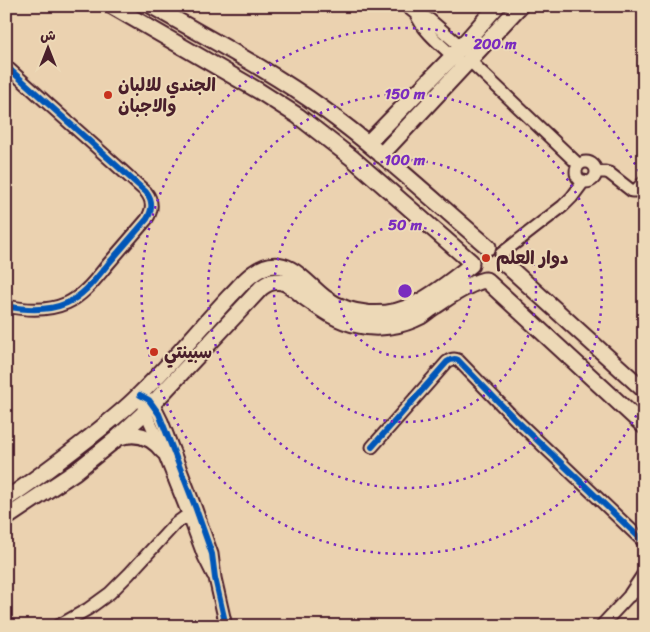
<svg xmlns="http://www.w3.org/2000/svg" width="650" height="632" viewBox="0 0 650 632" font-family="Sriracha,'Playpen Sans Arabic',sans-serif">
  <rect width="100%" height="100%" fill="#ebd2b0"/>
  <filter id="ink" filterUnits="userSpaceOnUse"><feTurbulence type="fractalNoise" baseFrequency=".02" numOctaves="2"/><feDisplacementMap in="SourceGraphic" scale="10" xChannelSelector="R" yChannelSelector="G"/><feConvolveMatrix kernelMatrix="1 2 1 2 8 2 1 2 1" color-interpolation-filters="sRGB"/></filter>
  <g filter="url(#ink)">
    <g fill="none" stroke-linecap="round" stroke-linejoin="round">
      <g stroke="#4a1f2b" stroke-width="15">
        <path id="minor" d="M406,6l10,8 4,1 10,5 36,31
          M416,14c8,19 28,33 42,47
          M470,61l109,104
          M6,66l140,126c7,9 7,17 1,27 -12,14 -25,29 -38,44 -12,14 -24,32 -42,40 -18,8 -42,7 -61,3
          M576 172a10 10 0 1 1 20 0a10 10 0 1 1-20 0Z
          M596,172h9l4,1 23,18h3l9,-9
          M501,254l62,-48 9,-9 12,-16
          M140,395l3,12 20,44 25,63 16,43 9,18
          M149,400l7,9 6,12 34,88 16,45 3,24 11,48
          M372,447l75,-85c4,-3 7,-4 11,-2l57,59 129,123
          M630,594l14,-21
          M58,626l30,-17 22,-16 19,-19 46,-50 18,-13
          M601,626l27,-29 16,-11"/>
      </g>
      <g stroke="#4a1f2b" stroke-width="19">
        <path id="major" d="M112,6l147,85 39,25 54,42 119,104
          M152,6c57,33 116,63 170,102 58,42 111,92 166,139
          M368,143l85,-87 44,-50
          M381,155l139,-149
          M504,263l140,127
          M486,280l158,146
          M117,438c18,-7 34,-2 46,13
          M6,499c29,-19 56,-40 83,-61 17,-14 36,-28 51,-44 32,-31 60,-66 90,-98 10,-10 21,-24 35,-29 26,-9 42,18 60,31 26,18 62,21 90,6 18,-9 40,-26 56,-39
          M6,518l69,-46 41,-33 29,-27 116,-124c6,-5 13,-8 21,-6 8,2 16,10 22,15 17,12 33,24 54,28 20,5 44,1 63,-9 5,-3 10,-8 16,-11 14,-10 30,-20 47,-25"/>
      </g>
      <use href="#minor" stroke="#edd9b7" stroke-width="11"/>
      <use href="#major" stroke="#edd9b7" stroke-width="15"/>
      <g stroke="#edd9b7" stroke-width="9">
        <path id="cycleway" d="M6,66l140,126c7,9 7,17 1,27 -12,14 -25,29 -38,44 -12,14 -24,32 -42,40 -18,8 -42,7 -61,3
          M140,395l9,5 10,14 37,95 16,45 3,24 11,48
          M372,447l75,-85c4,-3 7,-4 11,-2l57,59 129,123"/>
      </g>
      <use href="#cycleway" stroke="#0057b8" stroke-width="6"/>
    </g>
  </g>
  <g fill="none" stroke="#7b2cbf" stroke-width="2.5" stroke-dasharray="2.5 5">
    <circle cx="405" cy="291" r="66"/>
    <circle cx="405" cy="291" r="131"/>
    <circle cx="405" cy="291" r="197"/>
    <path d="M643 402A263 263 0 1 1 643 180"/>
  </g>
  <g fill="#c8321e" stroke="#edd9b7" stroke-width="2">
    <circle cx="108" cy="95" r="5"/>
    <circle cx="486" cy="258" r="5"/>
    <circle cx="154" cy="352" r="5"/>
  </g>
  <g text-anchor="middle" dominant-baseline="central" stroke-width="4" stroke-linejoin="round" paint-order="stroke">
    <g font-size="18" font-weight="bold" fill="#4a1f2b" stroke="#edd9b7" text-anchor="start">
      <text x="118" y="85">الجندي للالبان<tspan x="118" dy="21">والاجبان</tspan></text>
      <text x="496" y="258">دوار العلم</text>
      <text x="164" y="352">سبينتي</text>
    </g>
  </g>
  <circle cx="405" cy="291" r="8" fill="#7b2cbf" stroke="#edd9b7" stroke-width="2.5"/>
  <g font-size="15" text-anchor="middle" font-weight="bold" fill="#7b2cbf" stroke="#edd9b7" stroke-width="4" stroke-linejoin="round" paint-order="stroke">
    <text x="495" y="49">200 m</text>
    <text x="405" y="99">150 m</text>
    <text x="405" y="165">100 m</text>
    <text x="405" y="230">50 m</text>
  </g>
  <rect width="650" height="632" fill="none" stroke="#edd9b7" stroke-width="25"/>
  <rect x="12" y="12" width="625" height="607" fill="none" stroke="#4a1f2b" stroke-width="2" filter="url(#ink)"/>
  <g transform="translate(48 48)" stroke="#edd9b7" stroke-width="4" paint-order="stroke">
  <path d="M0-4L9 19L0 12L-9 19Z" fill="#4a1f2b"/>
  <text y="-8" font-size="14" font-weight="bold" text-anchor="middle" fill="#4a1f2b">ش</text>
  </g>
</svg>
